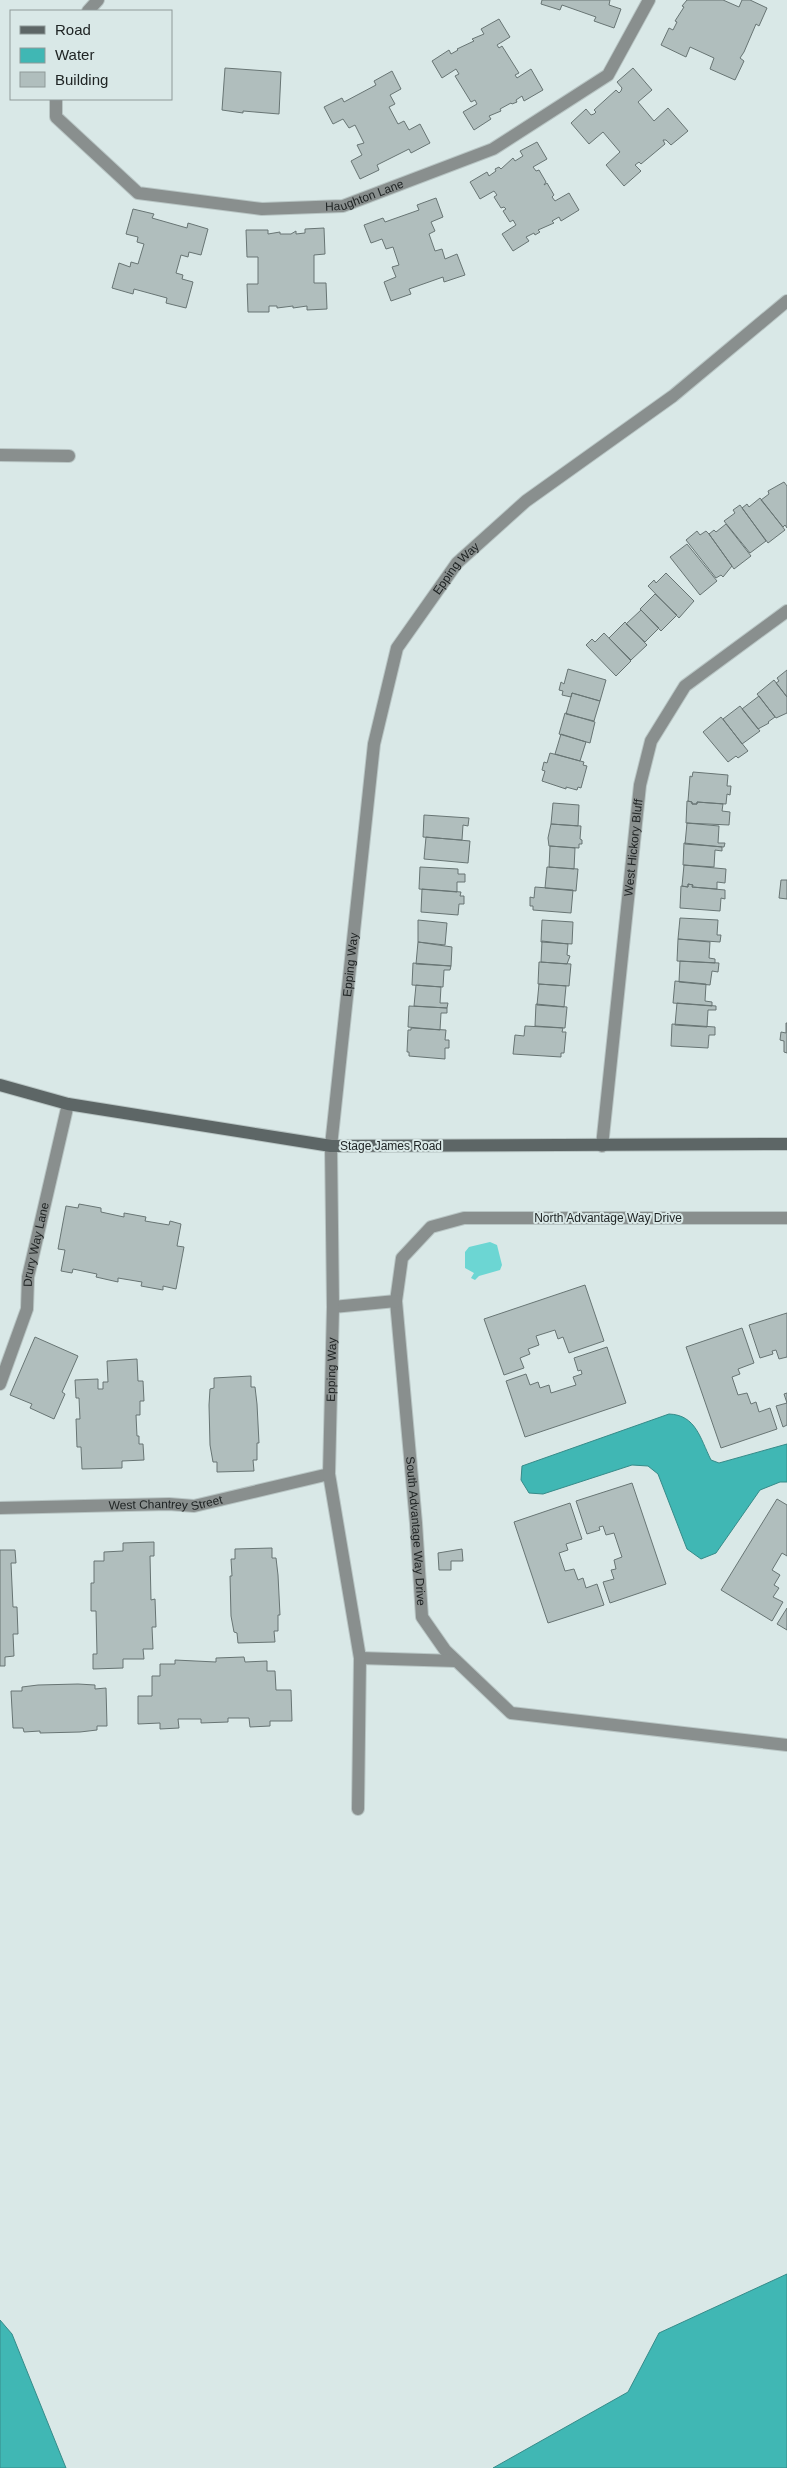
<svg xmlns="http://www.w3.org/2000/svg" width="787" height="2468" viewBox="0 0 787 2468" font-family="Arial,sans-serif">
  <rect width="100%" height="100%" fill="#d9e8e7"/>
  <path fill="#6cd6d3" d="M490,1242l7,3 5,20 -2,5 -21,6 -4,4 -4,-2 3,-5 -9,-5v-16l4,-5z"/>
  <path fill="#40b7b4" stroke="#368b89" d="M669,1414c27,1 31,24 42,46l8,3 68,-19v38h-7l-20,8 -44,63 -15,6 -14,-10 -29,-75 -10,-8 -16,-1 -89,29 -14,-1 -8,-13 1,-14z
    M787,2274v194h-294l135,-76 31,-59z
    M0,2320l12,14 54,134h-66z"/>
  <path fill="#b0bebd" stroke="#687574" d="M542,0h68l-1,5 12,4 -7,19 -20,-7 2,-4 -34,-12 -2,5 -19,-6z
    M687,0h36l16,7 3,-7h8l17,8 -8,18 -3,-2 -12,28 -4,6 4,3 -9,19 -25,-11 4,-11 -24,-11 -4,10 -25,-12 8,-17 4,2 4,-8 -2,-1 9,-14 -2,-1z
    M499,19l11,18 -13,8 2,3 3,-2 17,27 -4,2 2,3 14,-9 12,21 -19,11 -2,-5 -6,4 1,2 -5,2 -1,-1 -11,6 1,2 -12,5 2,3 -17,11 -11,-18 14,-8 -2,-4 -4,2 -16,-26 4,-2 -3,-5 -14,9 -10,-17 17,-11 2,4 7,-4 -1,-1 17,-8 -2,-2 12,-5 -3,-5z
    M225,68l56,4 -2,42 -36,-3v2l-21,-3z
    M633,68l19,22 -14,12 16,19 14,-13 20,23 -17,14 -5,-5h-3l2,4 -24,20 -2,-2 -4,3 6,6 -17,15 -18,-21 14,-13 -17,-20 -14,12 -18,-21 15,-14 5,6 3,-1 2,-2 -2,-2 22,-20 3,3 2,-2 1,-3 -5,-6z
    M392,71l9,18 -11,6 5,9 -6,3 9,17 6,-3 5,9 11,-6 10,19 -19,10 -2,-4 -32,16 2,5 -19,9 -9,-18 11,-6 -5,-10 7,-2 -9,-18 -6,3 -6,-9 -10,5 -9,-17 18,-9 2,4 32,-17 -2,-4z
    M537,142l10,17 -14,8 3,4 3,-1 7,12 -2,3 3,-2 7,12 -2,2 3,4 14,-8 10,17 -18,11 -2,-4 -7,4 2,2 -16,7 2,2 -5,3 -1,-2 -8,4 3,4 -16,10 -11,-17 14,-9 -3,-5 -3,2 -7,-11 3,-2 -2,-2 -3,1 -7,-11 3,-2 -3,-4 -14,8 -10,-17 17,-10 2,4 7,-5 -1,-2 4,-2 2,2 12,-11 2,3 8,-5 -3,-5z
    M436,198l7,19 -12,5 4,9 -6,3 6,17 7,-2 3,10 12,-5 8,21 -21,7 -1,-5 -34,12 2,5 -20,7 -7,-19 12,-5 -4,-10 7,-2 -6,-18 -7,2 -4,-10 -11,4 -7,-18 19,-7 2,4 34,-12 -2,-5z
    M133,209l21,5 -2,4 35,10 1,-5 20,6 -7,26 -12,-3 -1,5 -7,-2 -5,18 7,2 -1,4 11,3 -7,26 -20,-5 1,-5 -33,-9 -1,5 -21,-6 7,-25 11,4 1,-5 7,2 6,-20 -7,-2 1,-5 -12,-3z
    M324,228l1,26 -11,1v28h12l1,26 -20,1v-4l-14,2v-2l-16,2v-2h-8v6h-21l-1,-28h11v-27h-11l-1,-27h22v4l12,-2v2h11l5,-3v3l9,-1v-4z
    M784,482l3,4v42l-2,-3 -2,2 -22,-27 8,-6 -1,-3z
    M760,498l25,32 -17,13 -26,-35 5,-4 2,3z
    M740,505l26,36 -16,12 -26,-32 11,-8 -2,-3z
    M726,524l25,32 -17,13 -25,-35 5,-4 2,2z
    M697,531l3,4 6,-4 3,3 23,32 -9,11 -2,-2 -5,3 -30,-38z
    M687,544l30,37 -17,14 -30,-38z
    M666,573l28,28 -15,17 -31,-32 6,-6 2,3z
    M655,594l22,21 -16,16 -21,-22z
    M641,610l18,18 -14,14 -19,-18z
    M625,622l22,23 -16,15 -22,-22z
    M604,633l27,28 -15,15 -30,-31 6,-6 3,3z
    M568,669l38,11 -6,21 -28,-8 -1,4 -9,-2 1,-4 -4,-1 2,-8 3,2z
    M787,670v27l-11,-14 3,-2 -2,-3z
    M774,680l13,17v16l-11,5 -19,-24z
    M572,693l28,8 -6,20 -28,-7z
    M759,696l16,21 -7,5 1,1 -11,6 -16,-20z
    M740,706l20,25 -18,13 -19,-25z
    M565,713l30,9 -5,21 -31,-9z
    M721,717l27,34 -10,7 -2,-2 -8,6 -25,-30z
    M561,734l25,8 -6,19 -25,-7z
    M550,753l34,9 -1,3 4,1 -6,22 -3,-1 -1,3 -11,-3v2l-24,-8 3,-10 -3,-1 2,-8 3,1z
    M693,772l35,3 -1,11h4l-1,9 -3,-1 -1,10 -29,-2v2h-5v-2l-4,-1 2,-25 2,1z
    M687,801l5,1v2h5v-2l26,2 -1,7 8,1 -1,13 -43,-2z
    M553,803l26,2 -1,21 -27,-2z
    M424,815l45,3 -1,8 -5,-1 -1,15 -39,-3z
    M687,823l32,3 -1,17h7l-1,4 -39,-3z
    M551,824l30,2 -1,13 2,1v4h-3v4l-30,-2 -1,-8z
    M426,837l44,4 -2,22 -44,-4z
    M684,843l38,4v4l-7,-1 -1,17 -31,-2z
    M550,846l25,2 -1,21 -25,-2z
    M684,865l42,4 -1,14 -8,-1v7l-25,-2 1,-2 -5,-1v3l-6,-1z
    M420,867l38,2v5h7v8h-8v10l-38,-3z
    M547,867l31,2 -2,22 -31,-3z
    M781,880h6v19l-8,-1z
    M688,884l5,1 -1,2 33,3v9l-4,-1 -1,13 -40,-3 1,-22 7,1z
    M535,887l38,3 -2,23 -38,-3v-4h-3v-9l4,1z
    M422,889l39,3 -1,4h4v8h-5l-1,11 -37,-3z
    M680,918l38,2 -1,15h4l-1,7 -42,-3z
    M418,920l29,3 -2,22 -27,-3z
    M542,920l31,2 -1,22 -31,-2z
    M678,939l32,3 -1,16 6,1v4l-38,-2z
    M542,941l26,3 -1,11 3,1 -3,8 -26,-2z
    M418,942l34,5 -1,19 -35,-2z
    M680,961l39,2 -1,9 -6,-1 -2,14 -31,-3z
    M539,962l32,2 -2,22 -31,-2z
    M413,963l38,3 -1,4h-6l-1,17 -31,-2z
    M675,981l31,3 -1,17 7,1v4l-39,-3z
    M539,984l27,2 -2,21 -27,-2z
    M416,985l25,2 -1,16h8l-1,5 -33,-2z
    M677,1003l39,3v4h-8l-1,17 -32,-2z
    M536,1004l31,3 -2,21 -30,-2z
    M409,1006l38,2v5h-6l-1,17 -32,-3z
    M786,1023h1v30l-3,-1v-11l-4,-1 1,-8 5,1z
    M672,1024l43,3v8h-6l-1,13 -37,-2z
    M525,1026l38,2 -1,4h4l-2,21h-3v4l-48,-3 2,-19 9,1z
    M411,1028l35,2 -1,10h4v8h-4v11l-36,-3v-4h-2l1,-22h3z
    M79,1204l22,4v4l23,5v-4l22,4 -1,4 24,4 1,-4 11,3 -4,22 7,1 -8,42 -13,-3v4l-22,-4 1,-4 -24,-4v4l-22,-5 1,-3 -24,-5 -1,4 -11,-2 4,-21 -7,-1 8,-43 12,2z
    M585,1285l19,56 -35,12 -6,-16 -5,2 -3,-9 -19,6 3,9 -11,4 2,5 -10,4 4,10 -20,7 -20,-56z
    M787,1313v44l-8,2 -3,-9 -4,1 1,3 -13,4 -11,-33z
    M742,1328l12,35 -16,6 2,5 -8,3 6,18 9,-2 4,11 5,-2 3,10 11,-4 7,21 -56,19 -35,-101z
    M35,1337l43,19 -16,36 3,2 -11,25 -24,-11 2,-4 -22,-9z
    M607,1347l19,56 -101,34 -19,-56 20,-7 4,11 8,-3 2,6 9,-3 2,8 25,-8 -3,-8 9,-3 -1,-4 -3,1 -4,-13z
    M137,1359l1,22h5l1,20h-4v14h-4l1,21h2v8h4l1,16 -22,1v7l-40,1 -1,-22h-4l-1,-28h4l-1,-21h-3l-1,-18 23,-1v10h5v-7h5l-1,-21z
    M251,1376v11h4l2,17 2,39h-2v17h-4l1,11 -37,1v-10h-4l-3,-17 -1,-40 1,-16 4,-1v-10z
    M787,1393v32l-4,2 -7,-21 11,-3 -3,-9z
    M632,1483l34,101 -56,19 -7,-21 11,-3 -3,-9 5,-1 -2,-9 8,-3 -8,-24 -8,2 -3,-9 -4,1 1,3 -13,4 -11,-33z
    M777,1499l10,6v51l-5,-3 -10,17 8,5 -6,10 5,3 -6,9 10,5 -11,19 -51,-31z
    M570,1503l12,36 -16,5 2,6 -9,3 6,18 9,-2 4,11 5,-2 3,10 11,-4 7,21 -56,18 -34,-101z
    M154,1542v14h-4l1,44 4,-1 1,28h-4l1,22h-10l1,10h-21v9l-30,1v-15h4l-1,-43h-5v-28h3v-22h10v-9l19,-1v-8z
    M272,1548v10h4l2,17 2,40h-2v16h-4l1,11 -37,1 -1,-10 -3,-1 -3,-16 -1,-40h2l-1,-17h4v-10z
    M462,1549l1,12h-12v9h-12l-1,-17z
    M0,1550h15l1,13h-5l2,44h4l1,27h-5l1,22 -9,1v9h-5z
    M787,1608v22l-10,-6z
    M244,1657l1,5 22,-1v10h8l1,19h15l1,31h-22v5l-20,1 -1,-9h-21v4l-27,1v-4h-23l1,9 -19,1v-6l-22,1v-28h14v-20h8v-12h15v-4l41,2v-4z
    M78,1684l17,1v4l11,-1 1,38h-10v4l-17,2 -40,1v-2l-16,1 -1,-4h-10l-2,-37h11v-4l16,-2z"/>
  <g fill="none" stroke-linecap="round" stroke-linejoin="round">
    <g stroke="#b8c5c4" stroke-width="14">
      <g id="street">
        <path d="M88,11l10,-11"/>
        <path id="s1" d="M56,99v18l82,76 124,16 81,-3 150,-57 115,-74 41,-75"/>
        <path d="M0,455l69,1"/>
        <path id="s2" d="M602,1146l38,-361 11,-44 34,-55 102,-75"/>
        <path id="s3" d="M787,1218h-323l-33,9 -29,31 -6,43 20,222 6,94 23,33 66,63 276,32"/>
        <path d="M333,1307l63,-6"/>
        <path id="s4" d="M0,1384l27,-75 1,-32 40,-173"/>
        <path id="s5" d="M0,1508l169,-4 25,2 135,-32"/>
        <path d="M360,1658l96,3"/>
        <path id="s6" d="M358,1809l2,-151 -31,-184 4,-167 -2,-161 43,-402 23,-96 60,-85 69,-62 147,-105 114,-95"/>
      </g>
    </g>
    <g stroke="#b8c5c4" stroke-width="14">
      <path id="secondary" d="M0,1085l68,19 263,42 456,-2"/>
    </g>
    <use href="#street" stroke="#898f8e" stroke-width="12"/>
    <use href="#secondary" stroke="#5d6666" stroke-width="12"/>
  </g>
  <g text-anchor="middle" dominant-baseline="central" stroke-width="4" stroke-linejoin="round" paint-order="stroke">
    <g font-size="12" fill="#202525" stroke="#d9e8e7">
      <text stroke="none"><textPath href="#s1" startOffset="359">Haughton Lane</textPath></text>
      <text stroke="none"><textPath href="#s6" startOffset="1268">Epping Way</textPath></text>
      <text stroke="none"><textPath href="#s2" startOffset="300">West Hickory Bluff</textPath></text>
      <text stroke="none"><textPath href="#s6" startOffset="848">Epping Way</textPath></text>
      <text x="391" y="1146">Stage James Road</text>
      <text x="608" y="1218">North Advantage Way Drive</text>
      <text stroke="none"><textPath href="#s4" startOffset="145">Drury Way Lane</textPath></text>
      <text stroke="none"><textPath href="#s6" startOffset="442">Epping Way</textPath></text>
      <text stroke="none"><textPath href="#s5" startOffset="166">West Chantrey Street</textPath></text>
      <text stroke="none"><textPath href="#s3" startOffset="674">South Advantage Way Drive</textPath></text>
    </g>
  </g>
  <rect x="10" y="10" width="162" height="90" fill="#d9e8e7" stroke="#8f9a99"/>
  <rect x="20" y="26" width="25" height="8" fill="#5d6666" stroke="#8f9a99"/>
  <text x="55" y="35" font-size="15" fill="#202525">Road</text>
  <rect x="20" y="48" width="25" height="15" fill="#40b7b4" stroke="#8f9a99"/>
  <text x="55" y="60" font-size="15" fill="#202525">Water</text>
  <rect x="20" y="72" width="25" height="15" fill="#b0bebd" stroke="#8f9a99"/>
  <text x="55" y="85" font-size="15" fill="#202525">Building</text>
</svg>
